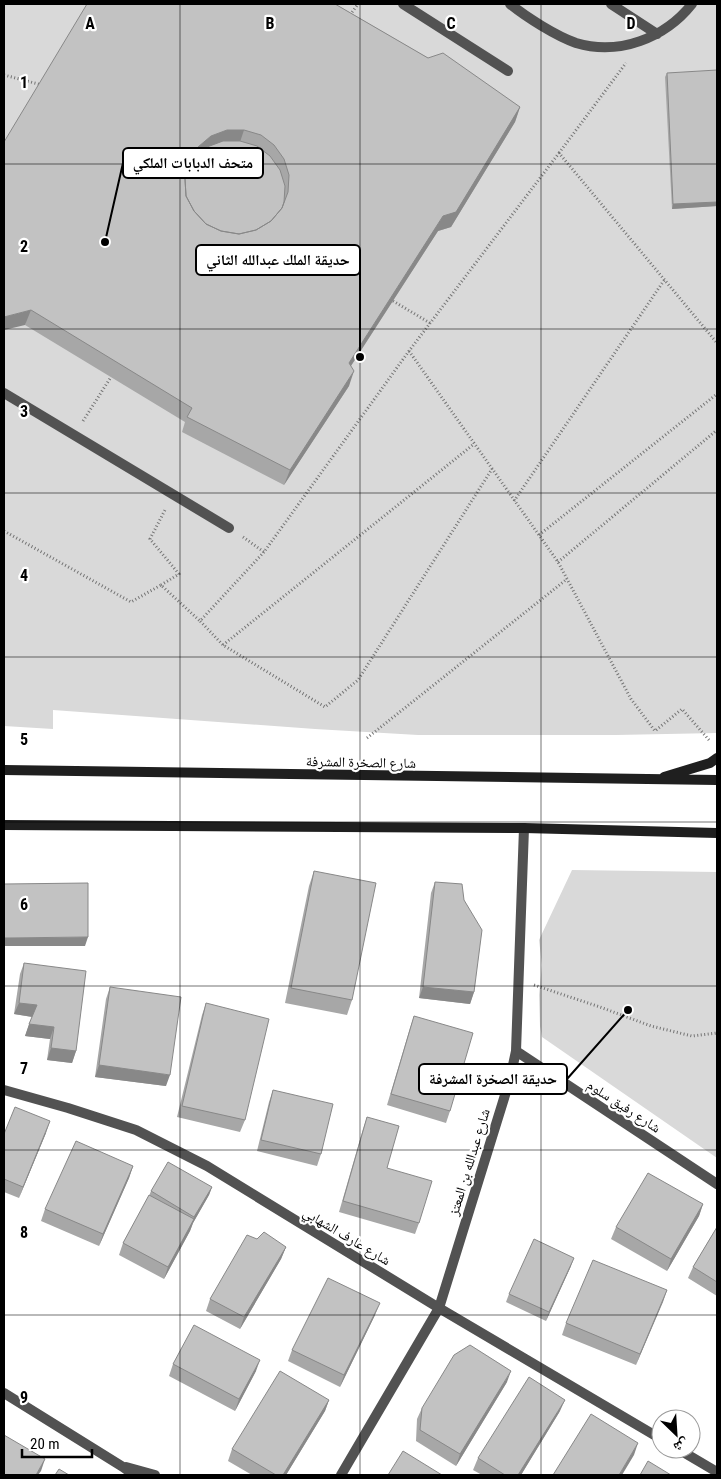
<svg xmlns="http://www.w3.org/2000/svg" width="721" height="1479" viewBox="0 0 721 1479" font-family="'Roboto Condensed','Noto Naskh Arabic',sans-serif">
  <rect width="100%" height="100%" fill="#fff"/>
  <path fill="#d9d9d9" d="M4,4h713v729l-101,2h-198l-103,-6 -262,-19v19l-49,-3z
    M572,870l145,2v286l-175,-121 -2,-11 -1,-31 3,-30 -3,-25z"/>
  <g fill="none" stroke-linecap="round" stroke-linejoin="round">
    <path stroke="#747474" stroke-width="3" stroke-dasharray="1 2.5" stroke-linecap="butt" d="M350,15l8,-11
      M4,75l38,10
      M559,153l67,-90
      M393,301l37,22
      M409,351l149,211 73,137 24,32 27,-22 27,31
      M83,421l28,-44
      M514,501l151,-222
      M4,531l127,71 30,-17 39,36
      M539,535l178,-141
      M243,537l21,15 145,-201 150,-198 158,190
      M264,552l-64,69 23,24 102,62 33,-27 134,-211
      M558,562l159,-132
      M161,585l18,-11 -29,-35 15,-29
      M223,645l251,-201
      M367,738l200,-159
      M534,985l66,22 51,19 41,10 25,-3"/>
    <path stroke="#525252" stroke-width="10" d="M403,4l105,67
      M510,4c16,13 46,32 66,39 43,13 89,-5 116,-39
      M611,4l46,30
      M4,393l225,135"/>
    <path stroke="#525252" stroke-width="10" d="M516,1051l201,133
      M4,1090l64,18 68,22 71,36 232,142 222,131
      M678,1449l39,23
      M341,1475l98,-167 71,-229 6,-28 8,-223"/>
    <path stroke="#525252" stroke-width="10" d="M4,1393l119,74 11,8
      M126,1467l29,8"/>
    <path stroke="#1f1f1f" stroke-width="10" d="M4,770l713,10
      M664,777l46,-14 7,-5
      M4,825l520,3 193,5"/>
  </g>
  <path fill="#a7a7a7" d="M85,4h250l93,54 92,49 -5,15 -64,105 -13,4 -87,135 -2,20 -65,99 -102,-53 3,-10 -160,-97 61,-320z
    M667,73l50,133 -45,3 -7,-132z
    M314,871l38,129 -5,15 -62,-12 24,-117z
    M435,882l39,110 -4,12 -51,-6 12,-105z
    M24,963l52,88 -4,12 -25,-3 3,-21 -25,-3 7,-19 -18,-3 6,-40z
    M110,987l56,99 -71,-9 11,-78z
    M206,1003l39,117 -5,12 -63,-15 25,-102z
    M414,1016l36,95 -4,12 -59,-18 23,-77z
    M273,1090l48,64 -4,12 -60,-15 12,-49z
    M367,1117l20,51 32,55 -4,11 -76,-22 24,-83z
    M46,1133l-27,65 -15,-6v-58z
    M133,1166l-4,12 -30,68 -58,-25 4,-12z
    M212,1187l-3,8 -16,28 -3,8 -26,48 -45,-24 4,-12 26,-47 2,-5z
    M703,1204l-4,12 -32,55 -56,-32 5,-12z
    M717,1227v69l-29,-18 5,-11z
    M257,1239l29,8 -5,12 -41,70 -34,-18 4,-12z
    M571,1266l-25,55 -40,-19 3,-8z
    M667,1290l-31,75 -74,-30 4,-12z
    M375,1315l-35,72 -52,-26 4,-11z
    M173,1364l83,7 -21,40 -66,-35z
    M507,1382l-51,84 -40,-25 1,-22 5,-11z
    M329,1400l-4,11 -39,64h-34l-24,-14 4,-12z
    M560,1411l-39,64h-39l-9,-5 5,-12z"/>
  <path fill="#888" d="M520,107l-5,15 -64,105 -13,4 -95,147 6,-15 94,-147z
    M227,130h17l-5,15 -55,30 4,-13 10,-15 13,-11z
    M717,202v4l-45,3 1,-5z
    M31,310l-6,15 -21,5v-13z
    M354,371l-5,15 -65,99 6,-15z
    M88,937l-3,9h-81v-8z
    M423,987l51,5 -4,12 -51,-6z
    M19,1003l18,2 -4,12 -19,-3z
    M29,1024l25,3 -4,12 -25,-3z
    M51,1048l25,3 -4,12 -25,-3z
    M99,1065l71,10 -4,11 -71,-9z
    M50,1121l-4,12 -27,65 4,-11z
    M133,1166l-4,12 -30,68 4,-12z
    M212,1187l-3,8 -16,28 -3,8 -26,48 4,-12 24,-45 2,-5z
    M703,1204l-4,12 -32,55 4,-12z
    M286,1247l-5,12 -41,70 4,-12z
    M574,1258l-3,8 -25,55 3,-9z
    M667,1290l-4,12 -27,63 4,-11z
    M380,1303l-5,12 -35,72 4,-12z
    M260,1360l-4,11 -21,40 4,-12z
    M511,1371l-4,11 -51,84 4,-12z
    M329,1400l-4,11 -39,64h-3z
    M565,1400l-5,11 -39,64h-3z
    M638,1443l-4,12 -12,20h-3z
    M45,1459l-4,12 -3,4h-2z"/>
  <path fill="#c2c2c2" stroke="#888" fill-rule="evenodd" d="M87,4h248l93,54 15,-5 77,54 -64,105 -13,4 -94,147 5,8 -64,99 -103,-53 5,-9 -161,-98 -27,7v-175zM227,130h17l17,5 13,10 10,14 5,16 -1,17 -6,16 -11,13 -15,9 -17,4 -18,-3 -15,-7 -12,-13 -8,-15 -1,-17 3,-17 10,-15 13,-11z
    M717,70v132l-44,2 -6,-131z
    M223,141h17l17,5 13,10 10,14 5,16 -1,16 -2,6 -11,13 -15,9 -17,4 -18,-3 -15,-7 -12,-13 -8,-15 -1,-17 2,-10 7,-11 13,-11z
    M314,871l62,12 -24,117 -61,-12z
    M435,882l27,2 2,16 18,30 -8,62 -51,-5z
    M88,883v54l-84,1v-54z
    M24,963l62,8 -10,80 -25,-3 3,-21 -25,-3 8,-19 -18,-2z
    M110,987l71,10 -11,78 -71,-10z
    M206,1003l63,16 -24,101 -63,-14z
    M414,1016l59,17 -23,78 -59,-17z
    M273,1090l60,14 -12,50 -60,-14z
    M15,1107l35,14 -27,66 -19,-8v-45z
    M367,1117l32,9 -12,42 45,13 -13,42 -76,-22z
    M76,1141l57,25 -30,68 -58,-25z
    M168,1162l44,25 -18,30 -43,-26z
    M648,1173l55,31 -32,55 -55,-32z
    M149,1195l45,24 -26,48 -45,-24z
    M717,1227v55l-24,-15z
    M264,1232l22,15 -42,70 -34,-18 37,-64 10,4z
    M534,1239l40,19 -25,54 -40,-18z
    M593,1260l74,30 -27,64 -74,-31z
    M328,1278l52,25 -36,72 -52,-25z
    M194,1325l66,35 -21,39 -66,-35z
    M470,1345l41,26 -51,83 -40,-24 2,-22 32,-53z
    M280,1371l49,29 -46,75h-7l-44,-26z
    M529,1377l36,23 -47,75h-13l-27,-17z
    M591,1414l47,29 -19,32h-66z
    M4,1435l41,24 -9,16h-32z
    M403,1451l39,24h-54z
    M648,1461l23,14h-31z
    M59,1469l10,6h-14z"/>
  <path fill="none" stroke="#000" stroke-width="1" stroke-opacity="0.55" d="M180,4v1471M360,4v1471M541,4v1471M4,164h713M4,329h713M4,493h713M4,657h713M4,822h713M4,986h713M4,1150h713M4,1315h713"/>
  <g text-anchor="middle" dominant-baseline="central" stroke-width="4.5" stroke-linejoin="round" paint-order="stroke">
    <g font-size="14" fill="#000" stroke="#fff">
      <text transform="translate(361 762) rotate(1)">شارع الصخرة المشرفة</text>
      <text transform="translate(624 1106) rotate(33)">شارع رفيق سلوم</text>
      <text transform="translate(469 1162) rotate(-73)">شارع عبدالله بن المعتز</text>
      <text transform="translate(347 1236) rotate(31)">شارع عارف الشهابي</text>
    </g>
  </g>
  <g font-size="16" text-anchor="middle" font-weight="bold" fill="#000" stroke="#fff" stroke-width="4.5" stroke-linejoin="round" paint-order="stroke">
    <text x="90" y="29">A</text>
    <text x="270" y="29">B</text>
    <text x="451" y="29">C</text>
    <text x="631" y="29">D</text>
    <text x="24" y="88">1</text>
    <text x="24" y="252">2</text>
    <text x="24" y="417">3</text>
    <text x="24" y="581">4</text>
    <text x="24" y="745">5</text>
    <text x="24" y="910">6</text>
    <text x="24" y="1074">7</text>
    <text x="24" y="1238">8</text>
    <text x="24" y="1403">9</text>
  </g>
  <path fill="none" stroke="#000" stroke-width="2" d="M105 242L123 163M360 357L360 260M628 1010L567 1079"/>
  <g fill="#000" stroke="#fff" stroke-width="2">
    <circle cx="105" cy="242" r="5"/>
    <circle cx="360" cy="357" r="5"/>
    <circle cx="628" cy="1010" r="5"/>
  </g>
  <g fill="#fff" stroke="#000" stroke-width="2">
    <rect x="123" y="148" width="140" height="30" rx="5"/>
    <rect x="196" y="245" width="164" height="30" rx="5"/>
    <rect x="419" y="1064" width="148" height="30" rx="5"/>
  </g>
  <g font-size="15" text-anchor="middle" font-weight="bold" fill="#000">
    <text x="193" y="168">متحف الدبابات الملكي</text>
    <text x="278" y="265">حديقة الملك عبدالله الثاني</text>
    <text x="493" y="1084">حديقة الصخرة المشرفة</text>
  </g>
  <rect width="721" height="1479" fill="none" stroke="#000000" stroke-width="10"/>
  <g transform="translate(676 1434) rotate(155)"><circle r="24" fill="#ffffff" stroke="#999999"/>
  <path d="M0-4L9 19L0 12L-9 19Z" fill="#000000"/>
  <text y="-8" font-size="14" font-weight="bold" text-anchor="middle" fill="#000000">ش</text>
  </g>
  <path d="M22 1449v8h70v-8" fill="none" stroke="#000000" stroke-width="2.5"/>
  <text x="30" y="1449" font-size="15" fill="#000000" stroke="#ffffff" stroke-width="4" paint-order="stroke">20 m</text>
</svg>
